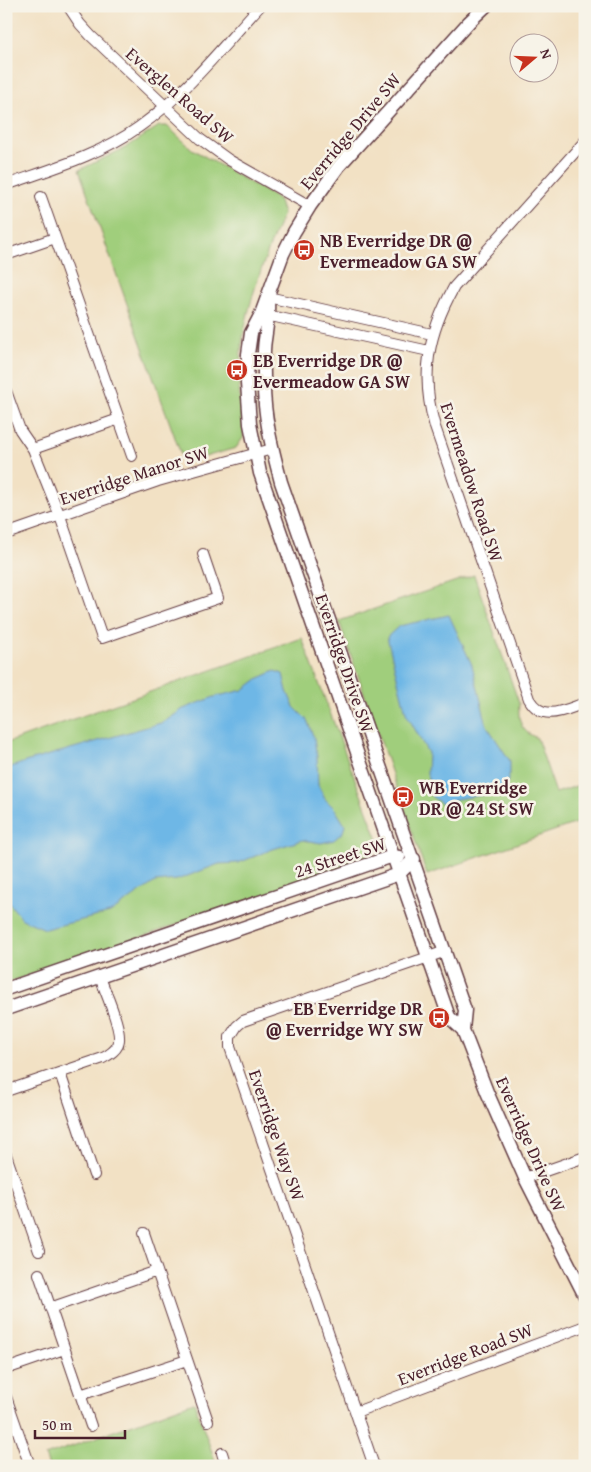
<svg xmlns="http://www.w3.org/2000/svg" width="591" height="1472" viewBox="0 0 591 1472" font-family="'Gentium Book Plus',serif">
  <rect width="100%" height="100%" fill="#f7f3e8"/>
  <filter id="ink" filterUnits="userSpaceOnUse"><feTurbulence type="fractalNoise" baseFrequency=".02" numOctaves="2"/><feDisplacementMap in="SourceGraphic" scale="10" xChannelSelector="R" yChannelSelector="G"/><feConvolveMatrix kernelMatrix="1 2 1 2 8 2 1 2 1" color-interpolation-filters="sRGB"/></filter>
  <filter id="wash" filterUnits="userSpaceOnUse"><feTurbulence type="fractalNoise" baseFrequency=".0096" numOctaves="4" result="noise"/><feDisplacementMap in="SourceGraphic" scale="20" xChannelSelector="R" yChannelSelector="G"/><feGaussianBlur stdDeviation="1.12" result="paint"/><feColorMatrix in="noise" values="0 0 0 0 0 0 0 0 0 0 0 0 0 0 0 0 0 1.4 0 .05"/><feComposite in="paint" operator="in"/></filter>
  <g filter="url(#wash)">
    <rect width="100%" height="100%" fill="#f2e1c4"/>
    <path fill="#a0ce7b" stroke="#757653" d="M159,126h8l25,23 86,50 5,15c-23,55 -44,110 -44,170 0,12 6,47 4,54 -2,3 -5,7 -7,10l-52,15 -105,-293 48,-23z
      M474,575l45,128c-1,17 1,28 18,35l19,55 29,-10v37l-158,55 -88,-254z
      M302,638l76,202 -5,14 -6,6 -361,123v-240z
      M194,1402l23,64h-168l-4,-10z"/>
    <path fill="#6eb7e6" stroke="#5c6b88" d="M449,615l23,50 15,61 23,35v11l-3,11 -7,6 -12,5 -31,5 -15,5 -11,-8 -4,-23 1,-20 -22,-40 -19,-76 12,-11z
      M275,671l8,3 4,17 7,16 13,13 7,18 3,19 1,28 7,14 10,10 10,16 -2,7 -9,8 -13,3 -18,-3 -30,9 -35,14 -19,1 -42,16 -22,2 -45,31 -65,16 -23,-10 -13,-16 -3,-7v-127l19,-7 139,-40 19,-13 31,-12 29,-7 16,-12z"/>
  </g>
  <g filter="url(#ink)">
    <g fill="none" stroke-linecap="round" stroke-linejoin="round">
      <g stroke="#633c42" stroke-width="12">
        <path id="minor" d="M68,6l12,18 11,12 109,103 29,21 81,46
          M585,141l-131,146c-26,47 -34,88 -19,140l94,272c14,24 35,11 56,4
          M6,185c45,-16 94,-30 133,-58 47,-33 82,-79 121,-121
          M6,255l49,-17
          M268,297l164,37
          M262,314l167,37
          M6,391l14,39 13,19 27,67 42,122 116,-40 -15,-44
          M119,419l13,37
          M33,449l86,-30 -78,-222
          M6,534l152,-53 114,-32
          M60,1073l34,102
          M6,1091l97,-33c6,-3 12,-7 15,-13 6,-13 -13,-53 -18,-68
          M6,1155l33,96
          M525,1178l60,-21
          M144,1233l64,188
          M39,1274l52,152
          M50,1308l107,-37
          M6,1369l58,-20
          M80,1395l107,-35
          M6,1397l24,69
          M356,1412l229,-86
          M222,1453l4,13
          M374,1466l-144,-419v-10l7,-11 6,-5 203,-70"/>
      </g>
      <g stroke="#633c42" stroke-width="15">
        <path id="tertiary" d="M268,301c1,14 -1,25 -3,39 -2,12 -1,26 -1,39 -1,35 8,69 17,103l184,528 -2,20 24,62 38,86 60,118
          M6,989l387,-133 6,1
          M6,1009l393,-135 15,-15
          M463,1030l-14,-13 -189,-544 -10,-49 -3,-41 1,-29 3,-21 10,-19 22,-60 11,-22 16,-26 29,-40 130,-144 17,-16"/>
      </g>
      <use href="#minor" stroke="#fff" stroke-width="10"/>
      <use href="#tertiary" stroke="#fff" stroke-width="12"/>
    </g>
  </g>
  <defs>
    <g id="bus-disc" transform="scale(1.125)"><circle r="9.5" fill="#c8321e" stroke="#f7f3e8"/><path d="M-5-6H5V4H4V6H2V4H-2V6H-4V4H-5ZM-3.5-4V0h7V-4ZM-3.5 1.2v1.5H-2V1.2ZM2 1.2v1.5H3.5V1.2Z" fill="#fff"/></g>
  </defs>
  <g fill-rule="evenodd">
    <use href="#bus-disc" x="304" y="250"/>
    <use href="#bus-disc" x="237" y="370"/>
    <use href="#bus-disc" x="403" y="797"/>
    <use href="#bus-disc" x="439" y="1018"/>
  </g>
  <g text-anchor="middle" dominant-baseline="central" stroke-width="5" stroke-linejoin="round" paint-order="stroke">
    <g font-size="18" fill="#4a1f2b" stroke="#f7f3e8">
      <text transform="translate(180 95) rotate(41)">Everglen Road SW</text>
      <text transform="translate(350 131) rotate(-50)">Everridge Drive SW</text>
      <text transform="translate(134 475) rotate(-18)">Everridge Manor SW</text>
      <text transform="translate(472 482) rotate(72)">Evermeadow Road SW</text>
      <text transform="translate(345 663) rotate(71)">Everridge Drive SW</text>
      <text transform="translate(340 857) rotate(-18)">24 Street SW</text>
      <text transform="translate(277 1135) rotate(71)">Everridge Way SW</text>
      <text transform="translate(531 1144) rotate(66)">Everridge Drive SW</text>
      <text transform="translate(465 1354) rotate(-21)">Everridge Road SW</text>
    </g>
    <g font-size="18" font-weight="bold" fill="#4a1f2b" stroke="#f7f3e8" text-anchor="start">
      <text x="320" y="240">NB Everridge DR @<tspan x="320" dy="21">Evermeadow GA SW</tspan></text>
      <text x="253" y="360">EB Everridge DR @<tspan x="253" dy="21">Evermeadow GA SW</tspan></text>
      <text x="419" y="787">WB Everridge<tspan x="419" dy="21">DR @ 24 St SW</tspan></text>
      <text x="423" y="1008" text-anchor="end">EB Everridge DR<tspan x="423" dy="21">@ Everridge WY SW</tspan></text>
    </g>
  </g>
  <rect width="591" height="1472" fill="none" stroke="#f7f3e8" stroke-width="25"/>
  <g transform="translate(534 58) rotate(71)"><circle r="24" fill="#f7f3e8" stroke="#b29e9c"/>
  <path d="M0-4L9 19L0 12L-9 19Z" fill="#c8321e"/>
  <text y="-8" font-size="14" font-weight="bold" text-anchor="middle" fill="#4a1f2b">N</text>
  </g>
  <path d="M35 1430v8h90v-8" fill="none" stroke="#4a1f2b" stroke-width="2.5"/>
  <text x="42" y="1430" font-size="15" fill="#4a1f2b" stroke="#f7f3e8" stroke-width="4" paint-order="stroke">50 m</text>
</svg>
